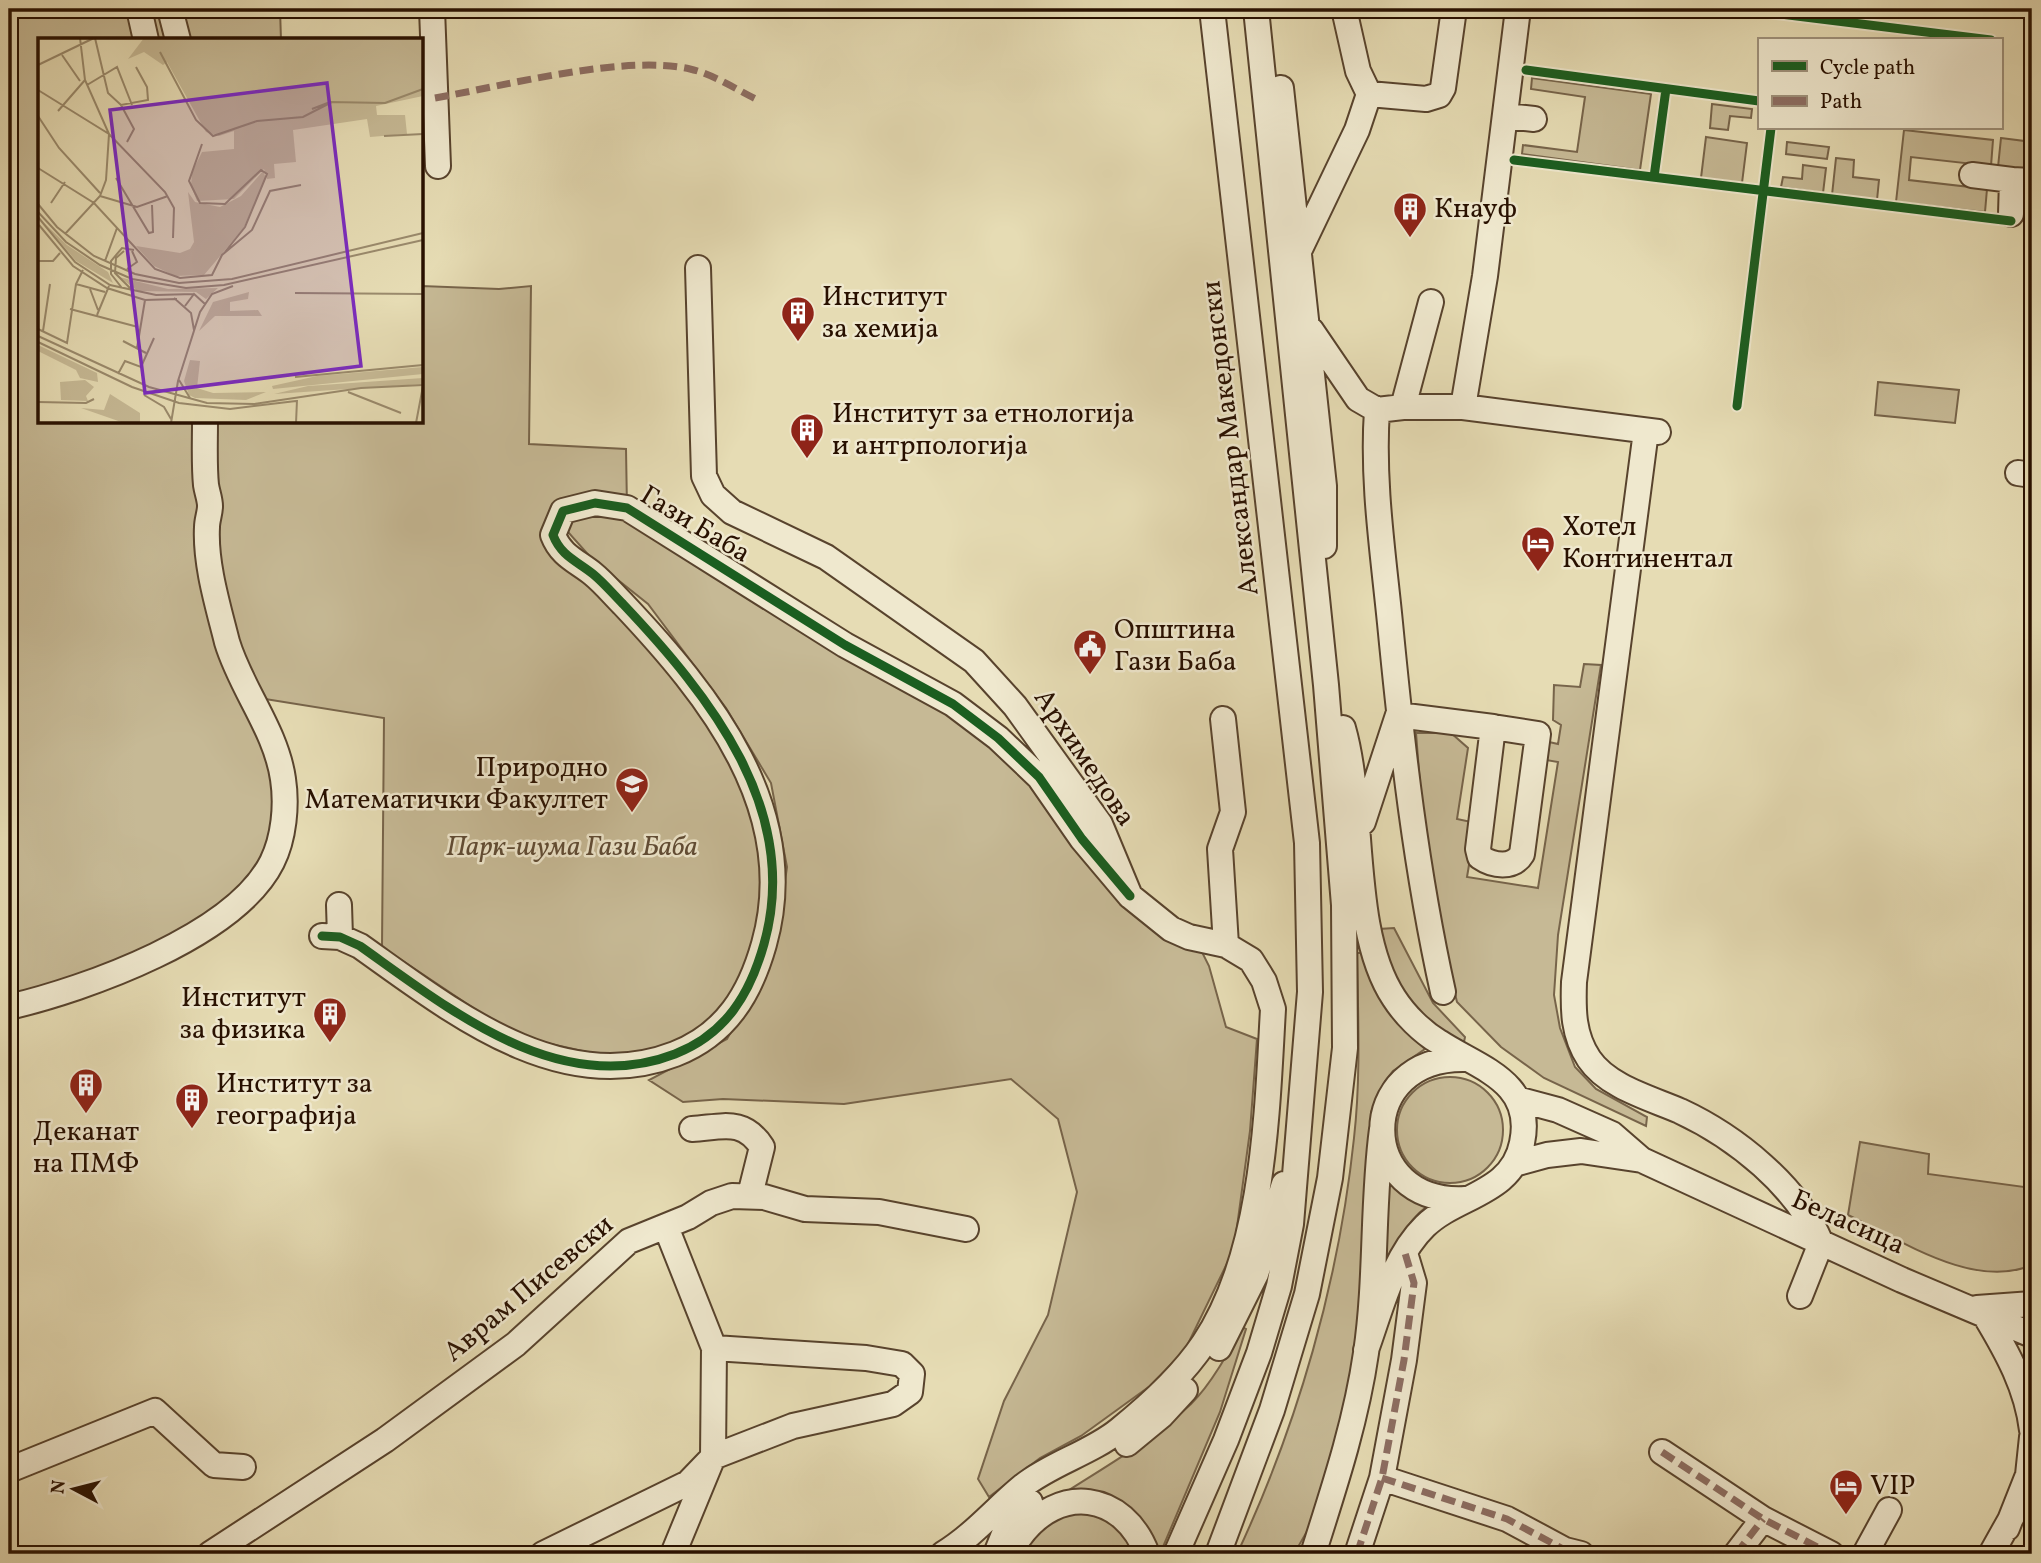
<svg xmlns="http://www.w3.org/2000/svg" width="2041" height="1563" viewBox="0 0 2041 1563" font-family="Vollkorn,serif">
  <rect width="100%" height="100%" fill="#e6dcb4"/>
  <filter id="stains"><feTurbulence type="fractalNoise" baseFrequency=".00286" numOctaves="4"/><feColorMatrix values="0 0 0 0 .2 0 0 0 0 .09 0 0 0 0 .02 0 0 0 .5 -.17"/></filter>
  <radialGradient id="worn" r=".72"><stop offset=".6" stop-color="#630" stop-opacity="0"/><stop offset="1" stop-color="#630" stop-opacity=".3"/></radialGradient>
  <path fill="#c6b995" stroke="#77644a" stroke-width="2" d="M9,9h271l1,31h-241v382h382v-136l77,3 32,-3 -2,158 97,5 1,59 -72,16 107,125 100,168 5,105 -44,100 -42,24 -67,12 -99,-22 -133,-89 2,-229 -125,-20 13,44 5,109 -83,83 -185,73z
    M1532,78l119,16 -11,76 -118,-16 1,-9 54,7 8,-55 -54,-8z
    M1712,104l40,5 -1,9 -21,-2 -2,14 -18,-2z
    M1904,130l89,10 -2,26 -80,-9 -2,23 78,9 -2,23 -89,-10z
    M1706,137l41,6 -5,40 -41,-5z
    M2001,138l31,4v29l-34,-4z
    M1787,142l42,5 -2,12 -41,-5z
    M1836,158l18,2 -1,17 26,3 -2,20 -45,-5z
    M1803,165l23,3 -3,25 -42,-6 2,-10 19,2z
    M1878,382l81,8 -4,33 -80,-8z
    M573,514h48l342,206 85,78 152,150 9,18 17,61 31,12 -7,92 -16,118 -49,101 -35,36 -69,50 -41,22 -51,39 -11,-18 26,-78 44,-86 29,-123 -19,-73 -47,-40 -167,25 -121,-5 -40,3 -34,-22 78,-41 48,-87 12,-85 -16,-84 -45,-75 -78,-104 -55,-44 -25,-28 -2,-8z
    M1584,664l17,1 -43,270 -4,60 6,33 15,39 21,22 51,28 -1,9 -102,-48 -43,-31 -44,-45 -18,-74 -18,-131 -5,-64h35l17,15 -11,71 19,4 -9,54 71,11 20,-126 -12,-2 3,-18 9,2 3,-19 -8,-5 1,-35 26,2z
    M1394,928l39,75 32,34 -1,5c-51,-23 -74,-59 -85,-113z
    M1357,953h4c15,43 29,66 64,96l-32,22 -8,10 -14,31v95l-17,168 -41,146 -15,26 -6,-1 -5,8h-50c61,-130 102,-273 117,-416 7,-61 4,-123 3,-185z
    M1397 1130a53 53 0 1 1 106 0a53 53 0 1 1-106 0Z
    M1860,1142l69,12 -1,20 104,14v77c-59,25 -131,-25 -184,-50z
    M1387,1179l15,15 24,13c-23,18 -32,43 -43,69z
    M1242,1327l4,2 -26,83 -60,142h-4l-90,-62c42,-27 88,-53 125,-88 21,-21 37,-51 51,-77z
    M1106,1512l35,42h-118l1,-6 31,-35z"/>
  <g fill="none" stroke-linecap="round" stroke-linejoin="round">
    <g stroke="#58432d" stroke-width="28">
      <path id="minor" d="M139,9l7,31
        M170,9l8,31
        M432,9l6,157
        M1344,9l14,62 11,23 57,5 13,-4 4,-7 11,-79
        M1281,88l43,398v60
        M1506,116l28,3
        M1972,175l40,5
        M2011,214l1,-34 20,1
        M1300,249l57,-119 12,-36
        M698,268l6,208 9,19 19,17 94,45 148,104 41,45 85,118 30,72 41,33 18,8 37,8 25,15 13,21 9,28c-6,105 -9,244 -69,334 -22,33 -54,62 -85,87 -28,23 -67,33 -96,56 -28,23 -49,49 -80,68
        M1311,330l47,69 19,11 26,-3h60l195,25
        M1403,407l28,-105
        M1463,407l22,-131 33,-267
        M1377,410c-5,71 6,142 13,213 12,124 26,247 53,369
        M1646,431l-72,551c-1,28 -1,53 15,77 19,28 61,39 91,52 56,26 117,75 141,132l-21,53
        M2018,473l14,2
        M1223,719l10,93 -13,37 6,96
        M1343,728c23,80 6,202 51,270 11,17 28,34 45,44 39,26 96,39 83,101 -10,51 -65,52 -97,83 -32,31 -44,83 -59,124
        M1363,822l35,-107 95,12 -15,122 2,8c13,9 33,12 42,-3l16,-120 -45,-7
        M339,905l1,32
        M322,936l18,1 20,9c89,63 199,153 315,108 51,-20 75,-60 89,-110 38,-134 -55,-249 -141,-340 -10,-10 -19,-21 -30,-30 -16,-13 -32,-18 -40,-39l10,-24 32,-8 32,5 218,137 108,59 45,34 41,39 43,62 48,57
        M9,1007c77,-18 226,-71 263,-145 12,-24 15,-57 11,-83 -7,-49 -42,-90 -56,-137 -9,-36 -22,-78 -20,-115 0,-7 3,-14 3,-21 0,-7 -3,-14 -4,-21 -2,-20 -1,-42 -1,-63
        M1517,1099l41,11 54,24 30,26 260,120 130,55
        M692,1129c31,-2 51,-11 70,18l-12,48
        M1514,1164l33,-9 34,-4 61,9
        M1465,1199c-109,6 -112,-143 1,-140
        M666,1227l48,121 -1,109 -40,97
        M1977,1308l55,-4
        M1986,1317c21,35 41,71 46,113
        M1219,1348l37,-74 28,-90
        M1127,1444l34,-28 24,-26
        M1662,1452l101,67 68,35
        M9,1470l146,-59 59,54 29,2
        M1382,1478l125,41 58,31 16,4
        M2007,1528l21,-53 4,-38
        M1019,1538c39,-55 105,-46 128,16
        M210,1554l175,-114 131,-96 113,-103 59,-24 23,-14 21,-7 32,1 41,12 74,3 87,17
        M543,1554l145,-71 25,-26 80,-31 100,-22 17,-12 2,-18 -10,-10 -36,-6 -152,-10
        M996,1554l12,-30 22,-22
        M1176,1554l50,-114 33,-87 20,-67 12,-62 19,-232 -3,-149 -95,-834
        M1218,1554l54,-144 35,-116 23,-116 15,-130 -1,-143 -18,-220 -70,-676
        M1313,1554c21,-66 43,-132 53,-201 11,-74 6,-150 16,-224
        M1357,1554l25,-76 22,-118 10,-77 -9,-30
        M1736,1554l27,-35
        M1865,1554l24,-44
        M1991,1554l23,-41"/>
    </g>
    <use href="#minor" stroke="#efe8ce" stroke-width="24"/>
    <path stroke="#8d6e63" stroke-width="7" stroke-dasharray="14 7" stroke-linecap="butt" d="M435,98c69,-12 189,-44 255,-29 23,5 47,21 68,31
      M1662,1452l101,67 68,35
      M1382,1478l125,41 58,31 16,4
      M1357,1554l25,-76 22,-118 10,-77 -9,-30
      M1736,1554l27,-35"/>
    <g stroke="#efe8ce" stroke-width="13">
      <path id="cycleway" d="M1740,9l251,31
        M1526,70l233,31
        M1514,160l497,61
        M1654,177l12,-88
        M1737,406l34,-278
        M322,936l18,1 20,9c89,63 199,153 315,108 51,-20 75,-60 89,-110 38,-134 -55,-249 -141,-340 -10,-10 -19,-21 -30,-30 -16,-13 -32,-18 -40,-39l10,-24 32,-8 32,5 218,137 108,59 45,34 41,39 43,62 48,57"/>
    </g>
    <use href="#cycleway" stroke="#1b5e20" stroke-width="9"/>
  </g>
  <defs>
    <g id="building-pin" transform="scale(1.75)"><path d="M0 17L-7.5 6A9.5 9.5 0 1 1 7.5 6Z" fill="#8f2418" stroke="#efe8ce"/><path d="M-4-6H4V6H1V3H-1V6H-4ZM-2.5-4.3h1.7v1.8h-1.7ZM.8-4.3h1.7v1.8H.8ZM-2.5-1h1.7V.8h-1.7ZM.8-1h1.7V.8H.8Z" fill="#fff"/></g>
    <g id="hotel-pin" transform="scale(1.75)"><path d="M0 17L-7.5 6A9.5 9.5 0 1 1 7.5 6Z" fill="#8f2418" stroke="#efe8ce"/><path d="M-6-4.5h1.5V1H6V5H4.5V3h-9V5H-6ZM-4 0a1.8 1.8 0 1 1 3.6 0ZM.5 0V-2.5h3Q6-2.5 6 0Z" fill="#fff"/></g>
    <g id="civic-pin" transform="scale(1.75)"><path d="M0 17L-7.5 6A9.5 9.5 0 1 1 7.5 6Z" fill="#8f2418" stroke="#efe8ce"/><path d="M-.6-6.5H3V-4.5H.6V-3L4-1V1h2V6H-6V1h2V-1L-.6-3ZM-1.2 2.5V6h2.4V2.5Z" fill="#fff"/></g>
    <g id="university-pin" transform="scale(1.75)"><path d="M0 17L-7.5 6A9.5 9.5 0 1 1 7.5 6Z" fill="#8f2418" stroke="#efe8ce"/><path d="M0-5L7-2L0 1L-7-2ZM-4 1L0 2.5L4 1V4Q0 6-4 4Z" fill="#fff"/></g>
  </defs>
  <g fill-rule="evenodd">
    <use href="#building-pin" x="1410" y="209"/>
    <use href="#building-pin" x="798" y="313"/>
    <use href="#building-pin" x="807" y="430"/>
    <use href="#hotel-pin" x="1538" y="543"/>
    <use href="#civic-pin" x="1090" y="646"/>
    <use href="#university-pin" x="632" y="784"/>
    <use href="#building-pin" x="330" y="1014"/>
    <use href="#building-pin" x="86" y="1085"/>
    <use href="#building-pin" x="192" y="1100"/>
    <use href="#hotel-pin" x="1846" y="1486"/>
  </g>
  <g text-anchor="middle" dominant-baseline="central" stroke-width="5" stroke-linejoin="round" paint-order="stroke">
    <g font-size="28" fill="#281000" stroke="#efe8ce" text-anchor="start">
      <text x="1434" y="209">Кнауф</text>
      <text x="822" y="297">Институт<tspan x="822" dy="32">за хемија</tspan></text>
      <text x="832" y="414">Институт за етнологија<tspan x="832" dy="32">и антрпологија</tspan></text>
      <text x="1562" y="527">Хотел<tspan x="1562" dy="32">Континентал</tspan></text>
      <text x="1114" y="630">Општина<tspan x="1114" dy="32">Гази Баба</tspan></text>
      <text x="608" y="768" text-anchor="end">Природно<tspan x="608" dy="32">Математички Факултет</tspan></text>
      <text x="306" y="998" text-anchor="end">Институт<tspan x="306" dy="32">за физика</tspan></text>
      <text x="216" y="1084">Институт за<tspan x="216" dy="32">географија</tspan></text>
      <text x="86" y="1132" text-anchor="middle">Деканат<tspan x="86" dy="32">на ПМФ</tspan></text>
      <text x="1870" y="1486">VIP</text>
    </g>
    <g font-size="28" fill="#281000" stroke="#efe8ce">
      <text transform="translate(1231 438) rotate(-97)">Александар Македонски</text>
      <text transform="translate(695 525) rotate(31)">Гази Баба</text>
      <text transform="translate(1084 758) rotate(56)">Архимедова</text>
      <text transform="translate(1848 1223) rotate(24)">Беласица</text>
      <text transform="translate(529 1289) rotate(-40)">Аврам Писевски</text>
    </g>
    <g font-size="28" font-style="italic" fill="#5f4b34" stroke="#efe8ce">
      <text x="572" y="847">Парк-шума Гази Баба</text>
    </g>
  </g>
  <g transform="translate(38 38)">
    <rect width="385" height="385" fill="#e6dcb4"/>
    <path d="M106,0h279v58l-47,10 1,9h28l2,19 -37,3 -3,-18 -74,11 3,32 -22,2 1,14 -8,1 -3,-10 -30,30 -37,2 -6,-15 1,-14 10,-20 32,-3v-18l-15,5 -13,-4 -39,-70 -4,3 -19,-13 -16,7zM225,133l3,7 -23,51 -39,46 -29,1 -21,-10 -18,-20 44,7 10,-4 4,-7 -6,-50 7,10 25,5 21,-11zM5,184l24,23 41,27 5,11 -37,-22zM81,239l49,12 50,-1 -12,11 -10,-7 -58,-1zM211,254l-1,7 -18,3v9l28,-1 4,6h-47l-16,15 14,-29zM0,307l59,28 1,9 -18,-4 -4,-8 -38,-19zM152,322l10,1 -3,27 16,5 53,-1 -20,8 -51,-2 -6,-3 -5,-14zM385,329v7l-150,15 -1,-3 45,-10zM385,340v6l-149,10 34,-8zM47,342l9,7 -8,9 2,5 -27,-1 -1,-18zM72,356l30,19v10h-16l-43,-15 23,2z" fill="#c6b995"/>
    <path fill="none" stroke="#9a8a6c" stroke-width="2" d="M57,0l13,55 13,12 27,-5 -1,-13 -11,-20M122,14l36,68 17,16 44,-15 46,-4 29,-15M24,17l18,26M0,27l56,-27M49,47l30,-18 15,38M0,52l71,44 56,58 9,16 -1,30M83,67l13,24 -7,13M274,71l18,-7 55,1 38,-14M20,73l27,-31M0,78l21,32 41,45M346,98l39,-2M164,106l-13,37 11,22 25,1 36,-34 6,4 -22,53 -20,25M0,130l56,35 61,66 25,9 32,-3 10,-20 30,-25 18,-39 31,-6M78,140l33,55 4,-1 -1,-27M62,158l37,11 31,-11M13,165l14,-21M0,166l19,23 37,29 41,18 44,9 53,-4 191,-46M0,174l28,30 34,23 32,14 54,9 38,-3 199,-45M0,179l37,45 35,23 46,10 38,-1M1,187l34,41 34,22 38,12 32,-1M27,196l35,-38 6,-16 3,-46 -24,-54 -5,-42M86,213l-8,7 -1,15 17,17M0,223h15l7,-8M67,223l12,-33M89,231l10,-7 -5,-11M38,246l29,8M84,250l-11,-14v-13l11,-13 12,2M52,251l8,21M257,255l128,1M136,260l17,15 3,17M147,268l9,-12 11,10M32,271l68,18M59,277l12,-29M0,291l29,14 9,-59 7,-14M5,293l7,-47M0,298l111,51 58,16 47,1 107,-16 62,-3M85,303l23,12M0,304l94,45 47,16 51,6 66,-8M99,310l8,-48M80,336l7,-13 16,6 13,-29M257,339l128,-12M141,342l11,18M310,354l53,21M106,357l20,12 7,12M0,364l48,1 8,-4M133,385l7,-42 22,-69 12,-18 21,-8M258,385l1,-23M378,385l7,-37"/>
    <path fill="#7b2cbf" fill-opacity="0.15" stroke="#7b2cbf" stroke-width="3.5" d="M289,45l34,283 -216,27 -35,-283z"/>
    <rect width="385" height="385" fill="none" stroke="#281000" stroke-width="3.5"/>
  </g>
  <rect width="2041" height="1563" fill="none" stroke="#e6dcb4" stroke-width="35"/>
  <rect x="10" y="10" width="2020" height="1542" fill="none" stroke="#281000" stroke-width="3.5"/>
  <rect x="18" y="18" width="2006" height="1528" fill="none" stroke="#281000" stroke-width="2"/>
  <rect x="1758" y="38" width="245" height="91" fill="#efe8ce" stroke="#9f927c" stroke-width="2"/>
  <rect x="1772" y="61" width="35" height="10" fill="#1b5e20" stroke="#9f927c" stroke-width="2"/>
  <text x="1820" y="74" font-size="21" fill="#281000">Cycle path</text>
  <rect x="1772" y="96" width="35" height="10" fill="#8d6e63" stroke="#9f927c" stroke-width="2"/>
  <text x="1820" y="108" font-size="21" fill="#281000">Path</text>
  <g transform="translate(74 1489) rotate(277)" stroke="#efe8ce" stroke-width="5" paint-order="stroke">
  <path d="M0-5L12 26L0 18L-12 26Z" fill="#281000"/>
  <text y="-10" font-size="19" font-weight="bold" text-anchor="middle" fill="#281000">N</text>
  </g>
  <rect width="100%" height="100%" filter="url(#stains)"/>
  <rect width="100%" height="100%" fill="url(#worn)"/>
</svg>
